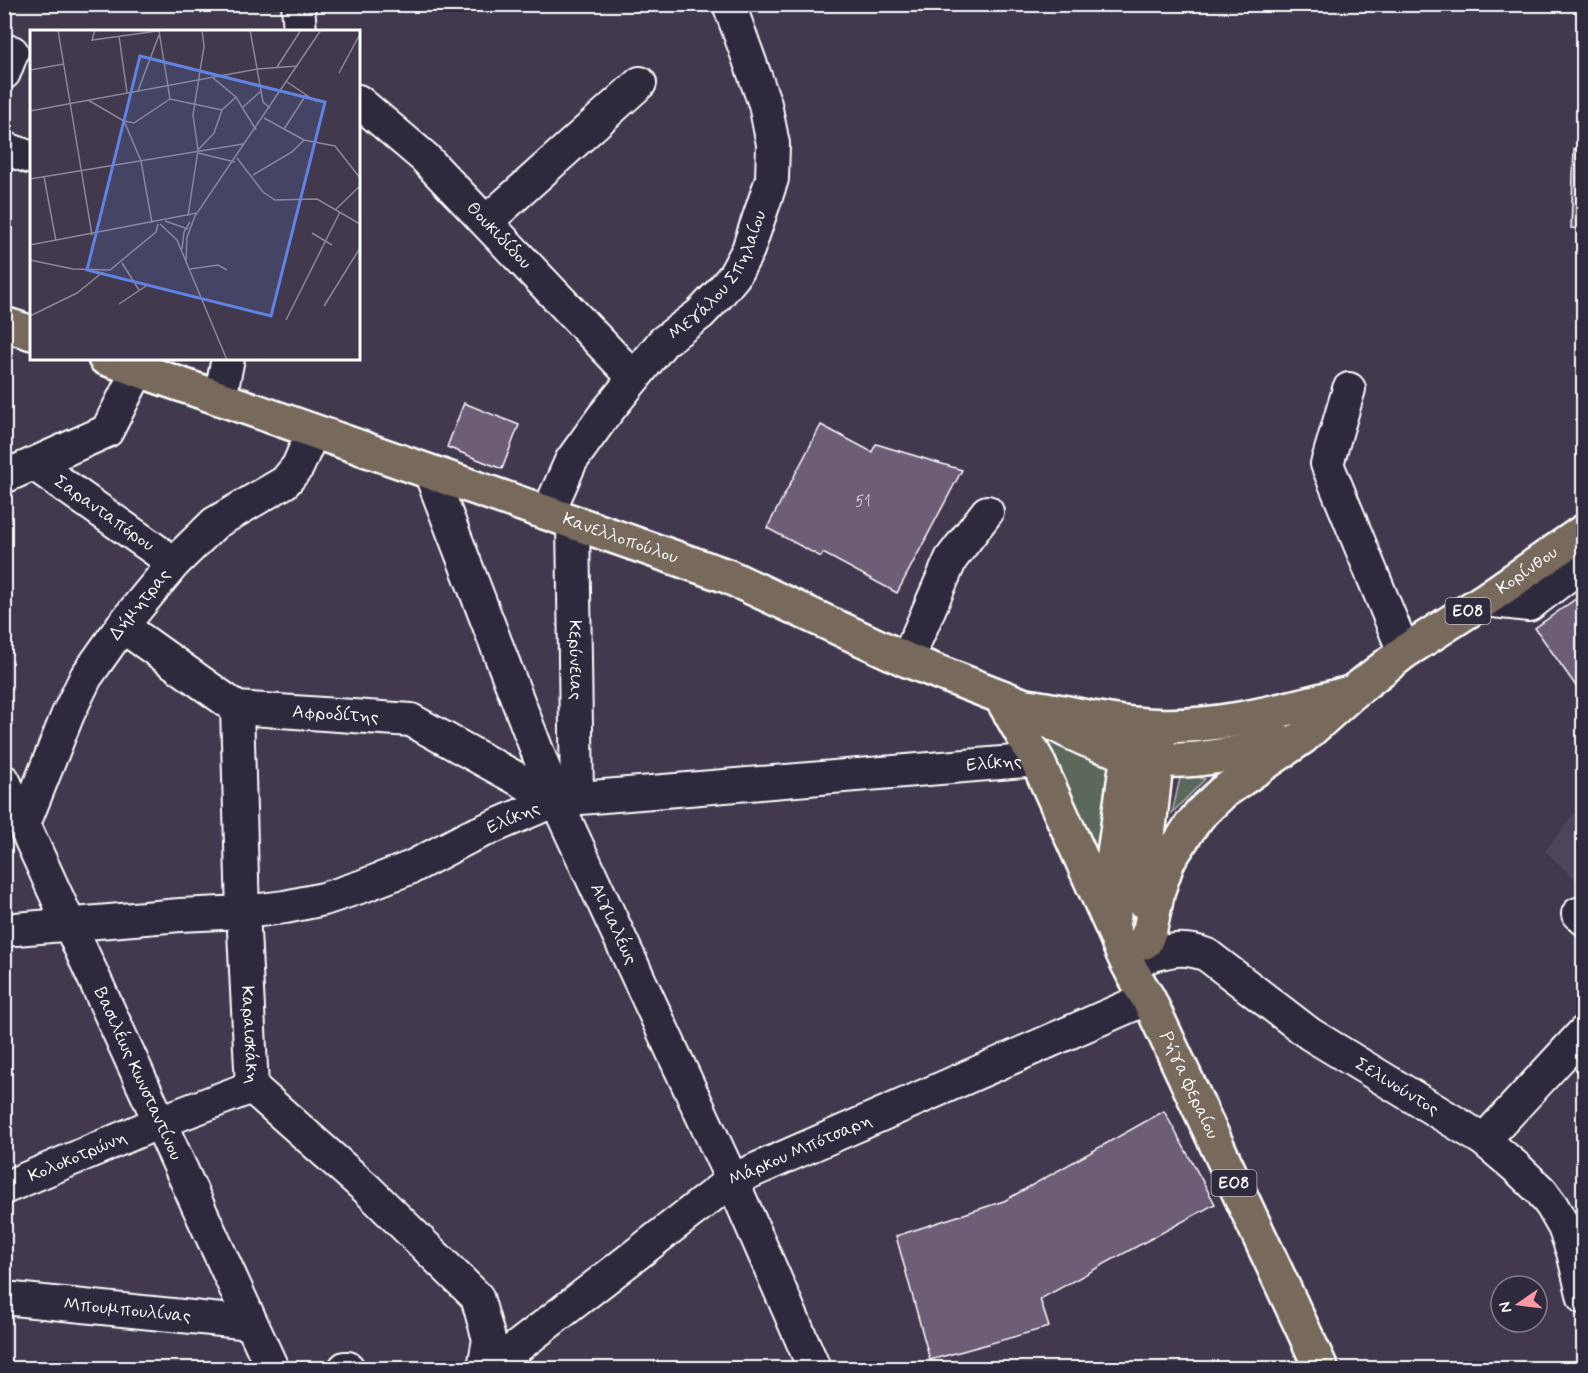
<svg xmlns="http://www.w3.org/2000/svg" width="1588" height="1373" viewBox="0 0 1588 1373" font-family="Mynerve,sans-serif">
  <rect width="100%" height="100%" fill="#42394e"/>
  <filter id="ink" filterUnits="userSpaceOnUse"><feTurbulence type="fractalNoise" baseFrequency=".0167" numOctaves="2"/><feDisplacementMap in="SourceGraphic" scale="12" xChannelSelector="R" yChannelSelector="G"/><feConvolveMatrix kernelMatrix="1 2 1 2 8 2 1 2 1" color-interpolation-filters="sRGB"/></filter>
  <g filter="url(#ink)">
    <path fill="#4f445a" d="M1583,802h1l-1,85 -38,-36z"/>
    <path fill="#5c675c" stroke="#aeb3ae" stroke-width="1.5" d="M1043,738l66,23 -12,97z
      M1181,774l24,5 -33,34z"/>
    <path fill="#6e5d77" stroke="#fff" stroke-width="1.5" d="M1574,149h10v80l-13,-1z
      M464,403l55,22 -17,44 -55,-22z
      M821,425l51,27 4,-8 86,26 -65,123 -74,-40 -2,4 -54,-29z
      M1584,593v102l-1,1 -48,-68z
      M1164,1111l51,93 -175,95 9,28 -119,33 -34,-124 108,-35z"/>
    <g fill="none" stroke-linecap="round" stroke-linejoin="round">
      <g stroke="#fff" stroke-width="36">
        <g id="minor">
          <path d="M298,4l2,28"/>
          <path d="M4,73l8,-21"/>
          <path id="s1" d="M358,101l66,56 210,221"/>
          <path d="M4,148l28,10"/>
          <path d="M486,222l154,-139"/>
          <path d="M1349,389l-22,75 77,188"/>
          <path d="M220,398l8,-40"/>
          <path id="s2" d="M34,464l140,99"/>
          <path id="s3" d="M430,472l126,328 176,380 82,188"/>
          <path d="M4,477l103,-46 31,-61"/>
          <path id="s4" d="M548,513l23,-52 31,-43 61,-76 37,-28 19,-20 15,-18 14,-26 24,-71 1,-35 -8,-40 -36,-100"/>
          <path id="s5" d="M573,522l4,276"/>
          <path d="M1485,600l44,5 38,-29 1,-34"/>
          <path id="s6" d="M122,626l115,82 174,12 145,80"/>
          <path d="M907,660l44,-101 36,-47"/>
          <path id="s7" d="M237,708l6,204 9,175 115,102 110,108 12,42 -5,29"/>
          <path id="s8" d="M4,781l268,587"/>
          <path id="s9" d="M24,824l44,-110 18,-37 36,-51 52,-63 41,-40 70,-41 13,-16 15,-35"/>
          <path d="M1578,914l6,5"/>
          <path id="s10" d="M4,930l176,-15 63,-3 42,-5 39,-8 39,-13 49,-19 57,-30 87,-37 481,-40"/>
          <path id="s11" d="M1146,957c23,-7 37,-11 61,-2l103,79 174,106 33,28 24,23 11,15 12,21 9,25 11,46"/>
          <path d="M1484,1140l100,-108"/>
          <path id="s12" d="M4,1188l156,-66 92,-35"/>
          <path id="s13" d="M4,1298l247,25"/>
          <path d="M345,1368h3"/>
          <path id="s14" d="M490,1368l242,-188 416,-182"/>
        </g>
      </g>
      <g stroke="#fff" stroke-width="38">
        <g id="major">
          <path d="M4,324l28,9"/>
          <path id="s15" d="M105,358l622,218 180,84 118,46c36,4 72,15 108,18 75,8 148,-13 220,-32"/>
          <path id="s16" d="M1001,697l36,63 79,176c8,23 19,42 32,62l173,370"/>
          <path d="M1049,721c32,18 69,33 105,38 40,5 90,-7 129,-17"/>
          <path d="M1141,900l18,-163"/>
          <path d="M1114,916l-2,-48 19,-136"/>
          <path id="s17" d="M1145,942l5,-13 8,-39 10,-29 22,-34 10,-13 23,-22 80,-55 50,-45 51,-40 81,-52 99,-69"/>
        </g>
      </g>
      <use href="#minor" stroke="#2f2a3d" stroke-width="32"/>
      <use href="#major" stroke="#77695c" stroke-width="33"/>
    </g>
  </g>
  <g text-anchor="middle" dominant-baseline="central" stroke-width="4.5" stroke-linejoin="round" paint-order="stroke">
    <g font-size="15" fill="#dbd6dd">
      <text x="863" y="502">51</text>
    </g>
    <g fill="#2f2a3d" stroke="#c1bfc5" stroke-width="1.5">
      <rect x="1445.5" y="598" width="45" height="26" rx="4.5"/>
      <rect x="1211.5" y="1170" width="45" height="26" rx="4.5"/>
    </g>
    <g font-size="16" font-weight="bold" fill="#fff">
      <text x="1468" y="611">ΕΟ8</text>
      <text x="1234" y="1183">ΕΟ8</text>
    </g>
    <g font-size="18" fill="#fff" stroke="#2f2a3d">
      <text stroke="none"><textPath href="#s1" startOffset="195">Θουκιδίδου</textPath></text>
      <text stroke="none"><textPath href="#s4" startOffset="296">Μεγάλου Σπηλαίου</textPath></text>
      <text stroke="none"><textPath href="#s2" startOffset="86">Σαρανταπόρου</textPath></text>
      <text stroke="none"><textPath href="#s15" startOffset="546">Κανελλοπούλου</textPath></text>
      <text stroke="none"><textPath href="#s17" startOffset="550">Κορίνθου</textPath></text>
      <text stroke="none"><textPath href="#s9" startOffset="250">Δήμητρας</textPath></text>
      <text stroke="none"><textPath href="#s5" startOffset="138">Κερύνειας</textPath></text>
      <text stroke="none"><textPath href="#s6" startOffset="240">Αφροδίτης</textPath></text>
      <text stroke="none"><textPath href="#s10" startOffset="1014">Ελίκης</textPath></text>
      <text stroke="none"><textPath href="#s10" startOffset="528">Ελίκης</textPath></text>
      <text stroke="none"><textPath href="#s3" startOffset="488">Αιγιαλέως</textPath></text>
      <text stroke="none"><textPath href="#s7" startOffset="327">Καραισκάκη</textPath></text>
      <text stroke="none"><textPath href="#s8" startOffset="322">Βασιλέως Κωνσταντίνου</textPath></text>
      <text stroke="none"><textPath href="#s16" startOffset="432">Ρήγα Φεραίου</textPath></text>
      <text stroke="none"><textPath href="#s11" startOffset="294">Σελινούντος</textPath></text>
      <text stroke="none"><textPath href="#s14" startOffset="381">Μάρκου Μπότσαρη</textPath></text>
      <text stroke="none"><textPath href="#s12" startOffset="80">Κολοκοτρώνη</textPath></text>
      <text stroke="none"><textPath href="#s13" startOffset="124">Μπουμπουλίνας</textPath></text>
    </g>
  </g>
  <g transform="translate(30 30)">
    <rect width="330" height="330" fill="#42394e"/>
    <path fill="none" stroke="#8e8895" stroke-width="1.5" d="M28,0l34,205M65,0l-3,10 73,-10M220,0l13,72 7,6M129,1l11,68M89,6l8,57M247,37l24,-37M0,40l34,-6M309,43l21,-39M183,48l23,19 20,33M257,52l30,20M108,61l21,-56M58,70l36,21 17,40 11,62M213,77l18,-16M0,81l227,-42 41,-3M234,88l40,22 31,6 25,32M94,91l10,2 36,-24 52,11M254,99l22,-34M168,120l16,-17 8,-23 14,-13M168,123l37,9M207,128l26,34 12,8 42,-1 43,25M223,145l39,-23 12,-12M14,147l12,64M0,149l213,-35M306,179l24,-23M158,186l10,-66 -5,-35 11,-69 -2,-16M135,191l23,8M130,194l17,16 50,120M282,203l20,12M0,215l167,-32M152,219l2,-17 6,-10M0,230l43,9 37,1 46,-38 2,-8M156,231l1,-24 8,-21 126,-186M92,233l17,27M160,239l28,-4 9,5M89,274l30,-20M294,276l36,-58M0,286l47,-23 26,-21M256,290l54,-108"/>
    <path fill="#6183e4" fill-opacity="0.15" stroke="#6183e4" stroke-width="3" d="M110,26l185,46 -54,214 -184,-46z"/>
    <rect width="330" height="330" fill="none" stroke="#fff" stroke-width="3"/>
  </g>
  <rect width="1588" height="1373" fill="none" stroke="#2f2a3d" stroke-width="24"/>
  <rect x="12" y="12" width="1564" height="1349" fill="none" stroke="#fff" stroke-width="2" filter="url(#ink)"/>
  <g transform="translate(1519 1304) rotate(256)"><circle r="28" fill="#2f2a3d" stroke="#827f8b" stroke-width="1.5"/>
  <path d="M0-4.5L10 22L0 15L-10 22Z" fill="#ff9aa2"/>
  <text y="-9" font-size="16" font-weight="bold" text-anchor="middle" fill="#ffffff">N</text>
  </g>
</svg>
